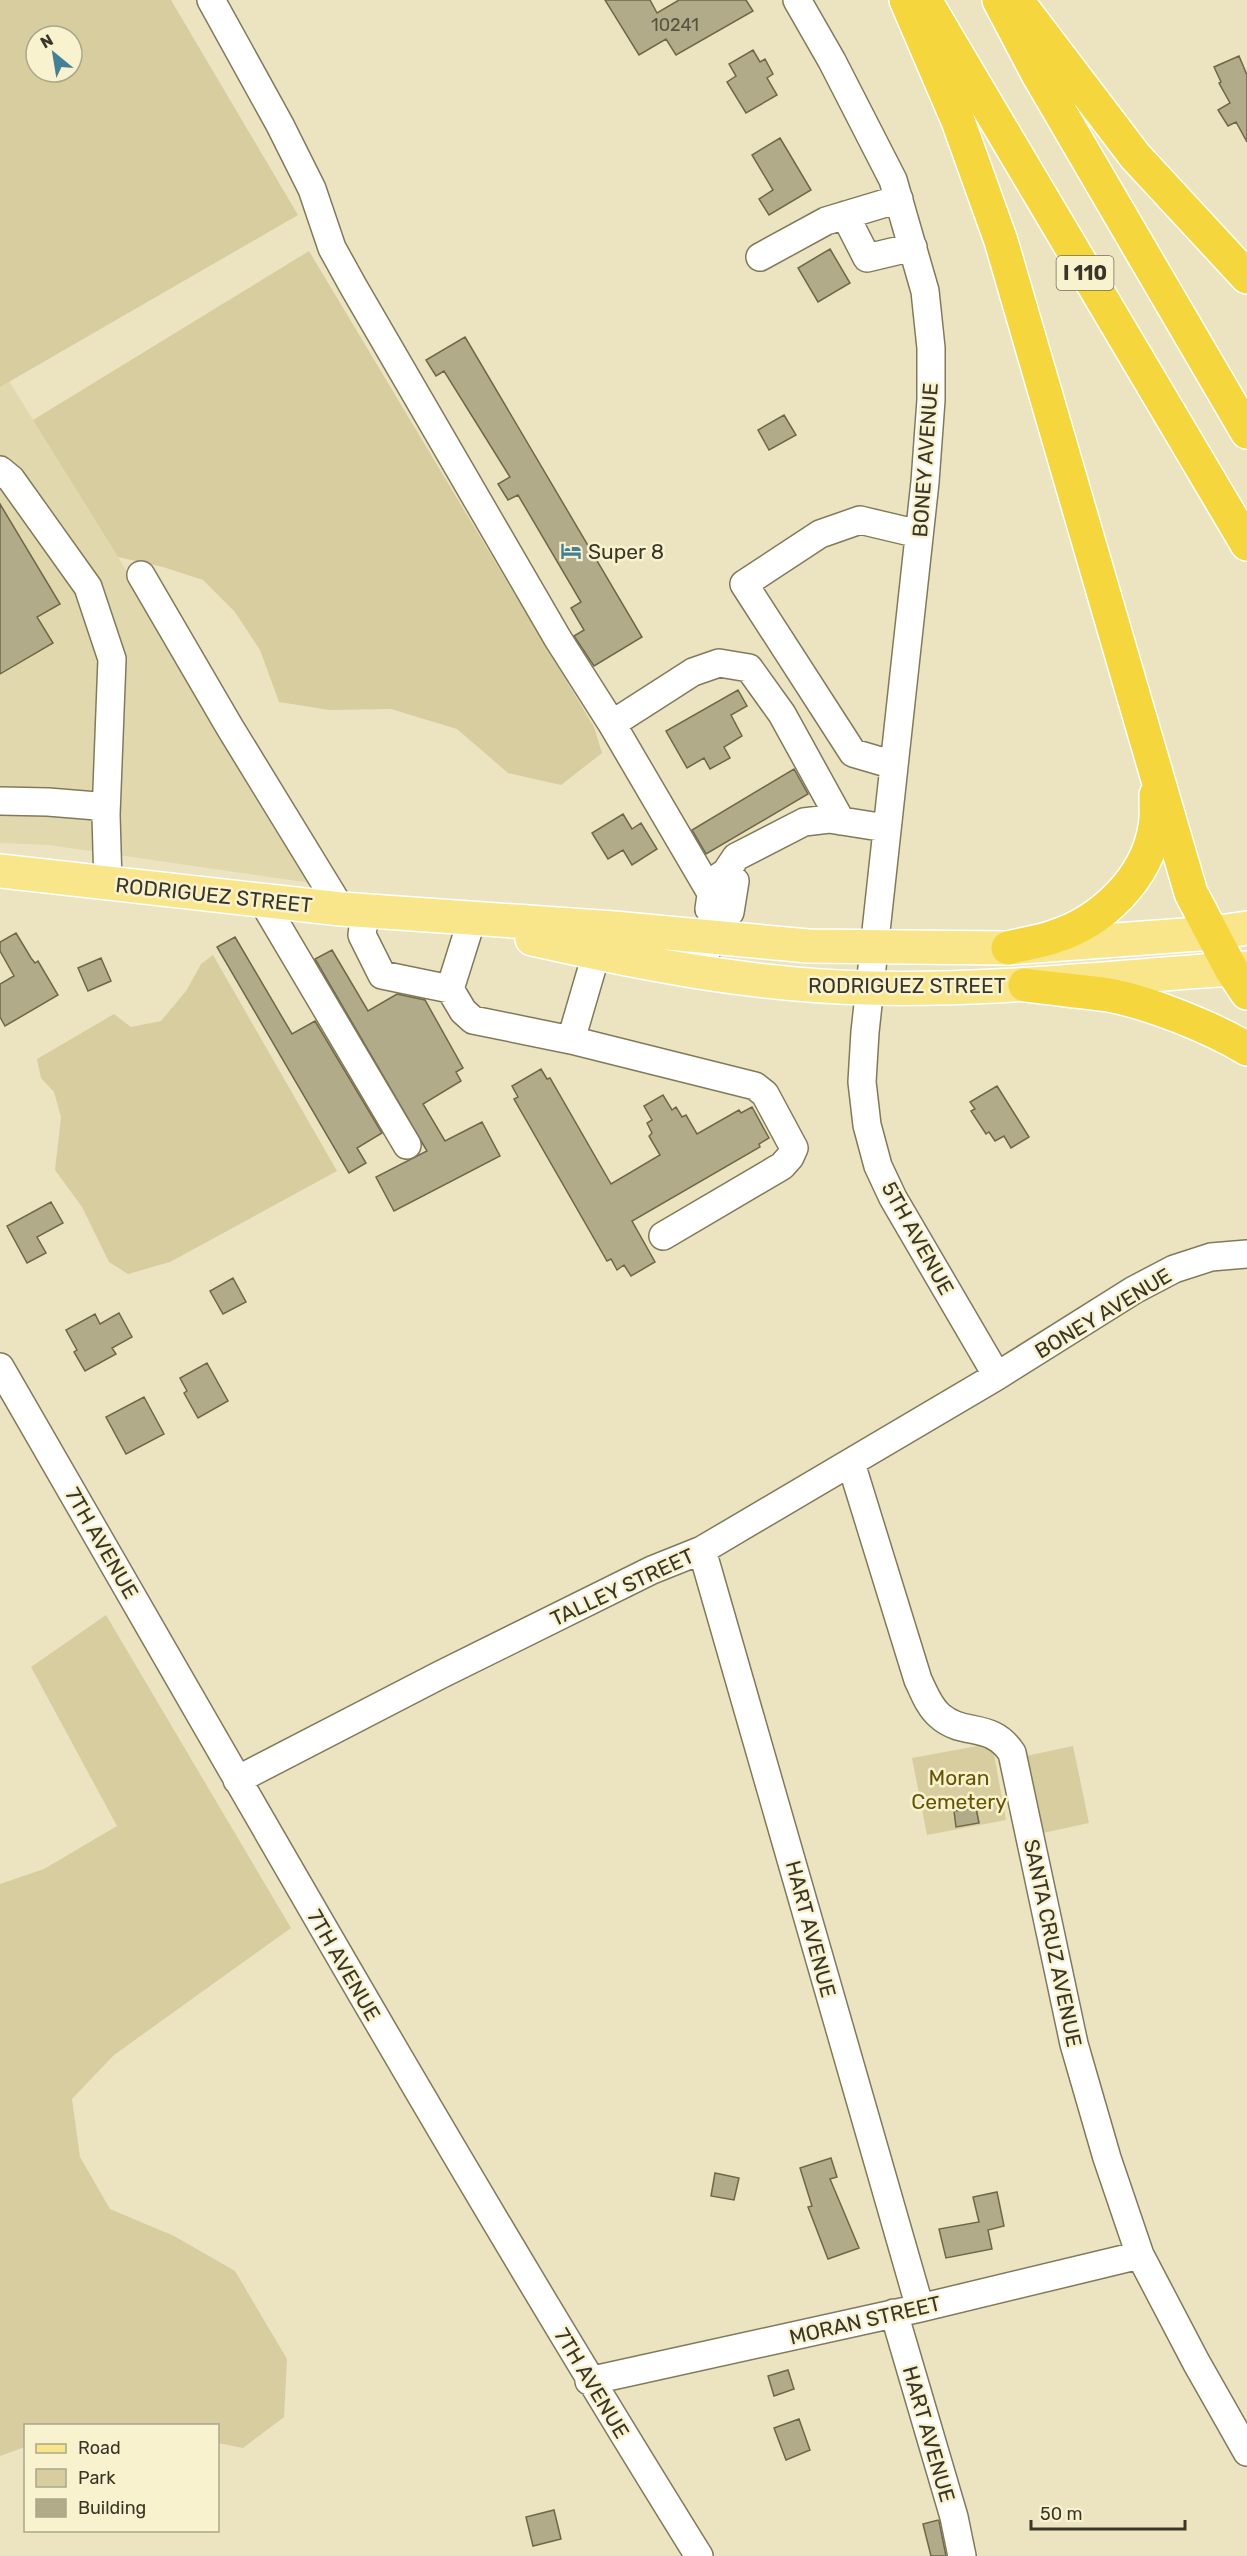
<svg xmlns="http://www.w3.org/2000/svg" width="1247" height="2556" viewBox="0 0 1247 2556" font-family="Rubik,sans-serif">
  <rect width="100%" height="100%" fill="#ece4c1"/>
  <path fill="#e1d8ae" d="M9,381l109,176 200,327 -269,-39 -49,-2v-456z"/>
  <path fill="#d7cd9e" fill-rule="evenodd" d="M0,0h171l127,215 -298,172zM36,36h36v36h-36z
    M309,251l285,476 8,26 -41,32 -53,-12 -51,-44 -66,-20 -61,1 -51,-8 -19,-52 -25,-38 -32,-32 -40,-13 -45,-10 -85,-137z
    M213,955l124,216 -167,91 -42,12 -19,-12 -27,-55 -27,-37 6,-53 -7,-25 -13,-14 -4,-19 77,-45 17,13 30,-6 25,-30 15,-27z
    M106,1615l185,313 -177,127 -42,44 8,58 30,52 64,27 61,35 52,88 -3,58 -41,31 -25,-5v-17h-192l-1,21 -25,9v-572l44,-15 73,-43 -86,-159z
    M988,1744l5,5 13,71 -79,15 -15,-77z
    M1073,1746l16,77 -51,11 -17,-77z"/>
  <path fill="#b2ab89" stroke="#6e6748" stroke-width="1.5" d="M605,0h45l7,13 22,-13h67l7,11 -77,44 -10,-16 -27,16z
    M753,50l7,12 5,-3 8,15 -6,4 10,17 -31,18 -19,-31 9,-6 -7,-12z
    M1239,56l8,19v67l-11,-20 -8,4 -10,-16 12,-7 -11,-20 2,-1 -7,-15z
    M780,138l31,52 -42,25 -10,-16 14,-9 -21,-35z
    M830,249l20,34 -32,19 -20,-34z
    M465,337l177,300 -48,29 -20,-30 10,-6 -13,-22 10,-6 -63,-107 -10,5 -10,-16 12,-7 -66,-106 -8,5 -10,-16z
    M784,415l12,20 -27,15 -11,-20z
    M0,504l60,100 -23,13 16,26 -53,31z
    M738,690l9,16 -16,9 11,21 -18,11 6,11 -20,11 -6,-11 -17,10 -21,-37z
    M794,769l14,25 -102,60 -14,-24z
    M623,814l9,15 9,-6 16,26 -25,16 -9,-15 -15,9 -16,-26z
    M16,933l15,25 4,5 3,-2 20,34 -53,31 -5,-9v-33l14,-8 -14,-25v-9z
    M235,937l57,97 23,-13 67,112 -25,15 9,15 -17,10 -132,-226z
    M332,950l36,61 29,-17 28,6 38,68 -7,4 5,9 -38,23 22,37 37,-19 18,34 -106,55 -18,-34 51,-26 -112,-192z
    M101,958l10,23 -23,10 -10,-23z
    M541,1069l6,10 3,-1 61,106 49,-29 -11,-19 3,-3 -5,-10 5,-3 -8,-14 19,-11 9,15 4,-3 6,10 4,-2 11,19 42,-24 2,3 11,-6 17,31 -10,6 1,3 -128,74 23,41 -24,14 -7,-11 -7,5 -6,-11 -4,2 -93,-162 4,-2 -6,-11z
    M997,1086l32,51 -18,11 -7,-12 -9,5 -6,-9 -3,2 -15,-23 4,-2 -5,-7z
    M51,1202l12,21 -26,14 9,16 -19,10 -20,-37z
    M233,1278l13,24 -23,12 -13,-23z
    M119,1313l13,24 -20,11 4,6 -31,17 -11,-19 3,-2 -11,-20 29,-16 5,10z
    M207,1363l21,38 -30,17 -14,-25 3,-2 -7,-13z
    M144,1397l20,37 -38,20 -20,-37z
    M976,1808l3,15 -23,4 -2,-16z
    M831,2158l6,19 -7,2 29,69 -31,11 -20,-52 4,-1 -12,-38z
    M715,2173l24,5 -5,22 -23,-4z
    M997,2192l7,34 -16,4 4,19 -46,9 -7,-29 40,-7 -6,-25z
    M788,2370l6,19 -20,7 -6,-20z
    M799,2419l11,31 -24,10 -12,-32z
    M554,2510l7,29 -28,7 -7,-29z
    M938,2520l1,1 7,35h-15l-8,-32z"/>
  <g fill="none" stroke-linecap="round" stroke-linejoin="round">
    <g stroke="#817a5a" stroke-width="30">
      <path id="minor" d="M211,0l69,125 32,64 20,59 21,38 205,353 54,85
        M797,0l35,61 61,119 32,111 6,57v52l-6,82 -60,550 -3,50 5,43 11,41 15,32 104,178
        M845,215l22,43 46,-11
        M760,257l66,-36 73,-22
        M0,470l11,9 77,108 24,72 -6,156
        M141,575l88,151 112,183
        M894,765l-41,-12 -109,-169 76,-50 40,-14 59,14
        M0,801l48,1 49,4 9,9 2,69
        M726,872l10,-15 68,-35 25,-3 57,9
        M711,893l-99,-169 81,-52 26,-9 30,5 33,46 59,107
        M262,900l145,245
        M365,911l-3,24 20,40 68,14
        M472,919l-22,70 13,22 10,9 98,20
        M602,934l-31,106 184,46 10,8 29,54 -4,9 -8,9 -119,70
        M702,972l7,-35 8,-18 13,-7 5,-31 -9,-9 -13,9 -4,28 8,10
        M0,1367c230,398 456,799 699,1189
        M851,1463l67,217c6,12 11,27 22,36 24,21 51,5 72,37l62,291 33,114 33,97 56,107 51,90
        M702,1550l218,758
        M237,1780l203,-105 212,-105 50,-20 295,-174 137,-86 40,-21 37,-12 36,-3
        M894,2313l60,204 8,39
        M589,2381l331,-73 220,-53"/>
    </g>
    <g stroke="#fff" stroke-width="36">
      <path id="major" d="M0,871l341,38 273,19 194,18 200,2 204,-15 35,-5
        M532,939c111,25 224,47 338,49 126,3 251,-12 377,-20"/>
    </g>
    <g stroke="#fff" stroke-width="36">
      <path id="highway" d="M906,0l52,121 43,120 190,652 40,76 16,24
        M999,0l40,76 208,356
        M926,2l321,542
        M1018,2l117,154 112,121
        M1008,948c15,-4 31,-6 45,-11 49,-15 94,-59 102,-110 2,-10 1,-22 1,-32
        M1025,985c28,4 56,6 84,10 41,8 102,32 138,54"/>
    </g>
    <use href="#minor" stroke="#fff" stroke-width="27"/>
    <use href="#major" stroke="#f9e68a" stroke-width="33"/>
    <use href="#highway" stroke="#f5d63c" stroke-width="33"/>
  </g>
  <defs>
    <g id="hotel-bare" transform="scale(1.62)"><path d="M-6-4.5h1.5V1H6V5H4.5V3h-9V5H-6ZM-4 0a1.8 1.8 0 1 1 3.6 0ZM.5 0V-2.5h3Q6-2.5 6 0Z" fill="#438097" stroke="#f9f2ce" stroke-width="2.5" paint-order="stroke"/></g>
  </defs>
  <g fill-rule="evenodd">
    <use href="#hotel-bare" x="571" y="551"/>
  </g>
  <g text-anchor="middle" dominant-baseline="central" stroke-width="5" stroke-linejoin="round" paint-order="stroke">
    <g font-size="18" fill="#575341">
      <text x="675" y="25">10241</text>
    </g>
    <rect fill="#f9f2ce" stroke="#736e5a" stroke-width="1.5" x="1056.5" y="256" width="57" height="34" rx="4.5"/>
    <g font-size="20" font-weight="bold" fill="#393629">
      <text x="1085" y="273">I 110</text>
    </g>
    <g font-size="21" fill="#393629" stroke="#f9f2ce">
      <text transform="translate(925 460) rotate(-86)">BONEY AVENUE</text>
      <text transform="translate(214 895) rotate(6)">RODRIGUEZ STREET</text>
      <text x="907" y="985">RODRIGUEZ STREET</text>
      <text transform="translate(918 1238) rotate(61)">5TH AVENUE</text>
      <text transform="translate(1103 1313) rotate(-31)">BONEY AVENUE</text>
      <text transform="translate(102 1543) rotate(60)">7TH AVENUE</text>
      <text transform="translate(622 1587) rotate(-25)">TALLEY STREET</text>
      <text transform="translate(811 1929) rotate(75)">HART AVENUE</text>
      <text transform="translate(1053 1943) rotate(78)">SANTA CRUZ AVENUE</text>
      <text transform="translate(344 1965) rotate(60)">7TH AVENUE</text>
      <text transform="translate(865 2320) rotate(-13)">MORAN STREET</text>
      <text transform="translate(592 2383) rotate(59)">7TH AVENUE</text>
      <text transform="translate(929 2434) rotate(74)">HART AVENUE</text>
    </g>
    <g font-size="21" fill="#393629" stroke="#f9f2ce" text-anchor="start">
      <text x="588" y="551">Super 8</text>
    </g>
    <g font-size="21" fill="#645501" stroke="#f9f2ce">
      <text x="959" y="1777">Moran<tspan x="959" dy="24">Cemetery</tspan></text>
    </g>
  </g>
  <rect x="24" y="2424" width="195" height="108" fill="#f9f2ce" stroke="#aca78c" stroke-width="1.5"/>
  <rect x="36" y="2444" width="30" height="9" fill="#f9e68a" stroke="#aca78c" stroke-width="1.5"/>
  <text x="78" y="2454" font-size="18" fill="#393629">Road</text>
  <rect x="36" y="2469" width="30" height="18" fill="#d7cd9e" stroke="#aca78c" stroke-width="1.5"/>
  <text x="78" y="2484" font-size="18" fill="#393629">Park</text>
  <rect x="36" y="2499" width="30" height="18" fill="#b2ab89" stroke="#aca78c" stroke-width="1.5"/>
  <text x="78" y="2514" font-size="18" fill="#393629">Building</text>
  <g transform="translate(54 54) rotate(330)"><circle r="28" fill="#f9f2ce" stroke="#aca78c" stroke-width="1.5"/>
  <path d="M0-4.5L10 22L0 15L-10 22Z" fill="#438097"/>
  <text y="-9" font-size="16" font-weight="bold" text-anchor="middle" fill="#393629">N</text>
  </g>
  <path d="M1031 2520v9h154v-9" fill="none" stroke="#393629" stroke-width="3"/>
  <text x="1040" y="2520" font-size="18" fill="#393629" stroke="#f9f2ce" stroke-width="4.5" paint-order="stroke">50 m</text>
</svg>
